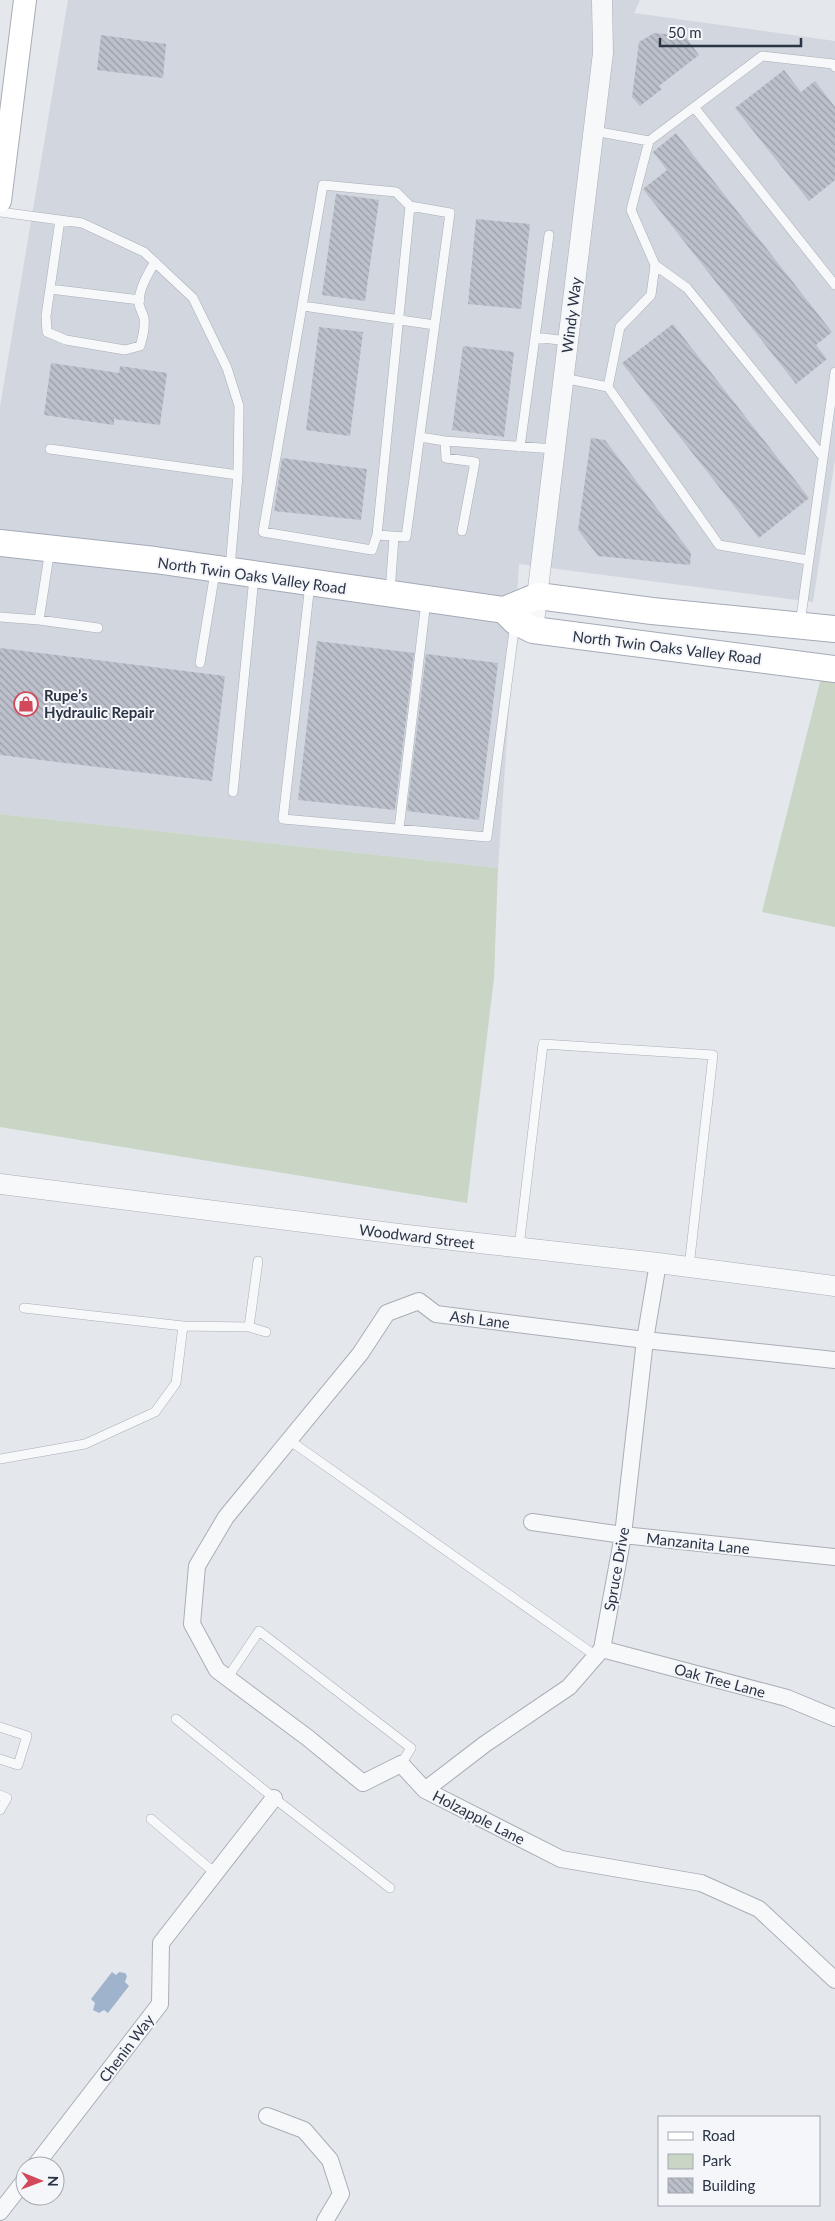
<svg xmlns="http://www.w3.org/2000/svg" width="835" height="2221" viewBox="0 0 835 2221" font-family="Lato,sans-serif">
  <defs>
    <pattern id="building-back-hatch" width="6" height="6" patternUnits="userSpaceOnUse" patternTransform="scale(1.25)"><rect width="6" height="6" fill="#bbc0ca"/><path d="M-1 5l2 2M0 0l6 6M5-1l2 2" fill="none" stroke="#989da6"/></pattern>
  </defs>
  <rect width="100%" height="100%" fill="#e4e7ec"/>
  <path fill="#d2d6de" d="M68,0h572l-6,13 201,28v418l-22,143 -294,-38 -21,304 -498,-54v-407z"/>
  <path fill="#c9d6c5" d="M826,658l9,1v268l-73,-15z
    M0,814l498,54 -4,110 -27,225 -467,-76z"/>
  <path fill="#9fb4cc" d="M112,1972l4,3 3,-3 6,1 2,3 -2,6 4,4 -21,27 -4,-3 -5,3 -6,-3 2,-7 -4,-4z"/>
  <path fill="url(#building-back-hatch)" d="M654,33l31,3 14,19 -40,31 3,3 -22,17 -8,-9 7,-55z
    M101,35l65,9 -3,34 -66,-8z
    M784,70l17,22 14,-11 20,26v73l-26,21 -74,-93z
    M676,133l156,199 -16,13 11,14 -31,25 -153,-195 24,-19 -14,-18z
    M336,194l43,6 -14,101 -43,-6z
    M476,219l54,5 -9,85 -53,-5z
    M673,324l136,174 -50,40 -137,-175z
    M319,327l44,5 -13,104 -44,-6z
    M463,346l51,6 -10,85 -52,-7z
    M51,363l68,10 1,-7 47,7 -7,52 -46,-6v6l-70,-10z
    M591,438l14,2 86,113 -1,12 -92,-9 -20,-26z
    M282,458l85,11 -6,51 -87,-9z
    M317,641l97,12 -19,157 -97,-10z
    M0,648l225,28 -13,105 -212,-26z
    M426,654l72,9 -19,157 -72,-9z"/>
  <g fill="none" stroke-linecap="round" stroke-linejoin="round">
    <g stroke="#a9aeb7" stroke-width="10">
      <path id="service" d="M694,107l141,178
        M594,131l55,10 113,-85 71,8 2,3
        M410,206l40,7 -44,324 -29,-2z
        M0,212l82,11 62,29 49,46 34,70 12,38 -1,69
        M60,220l-14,96 1,16 19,8 59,10 15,-4c3,-9 5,-19 4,-28 -1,-5 -5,-10 -5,-15 0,-15 9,-29 16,-41
        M655,265l32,23 136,169
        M50,289l90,11
        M303,306l132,19
        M535,337l32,4
        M563,378l45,9 111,158 89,15
        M608,387l12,-60 31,-32 4,-30 -24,-55 18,-69
        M420,437l25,4 1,17 29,4 -13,69
        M445,441l109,8
        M520,447l29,-212
        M50,449l188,26 -8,93
        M377,535l-5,15 -109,-18 60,-347 73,7 14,14
        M50,549l-11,71 59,8
        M310,584l-27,235 204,18 28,-214
        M390,592l4,-55
        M0,617l39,3
        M800,624l35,-252
        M200,663l15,-91
        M233,792l21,-215
        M399,829l27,-228
        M519,1247l24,-203 170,11 -24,212
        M24,1308l159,18
        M249,1327l9,-66
        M289,1440l307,216
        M0,1459l85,-15 70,-32 21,-29 7,-57 66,1 17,5
        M228,1677l31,-46 152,117 -10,16
        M176,1719l98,79 116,90
        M0,1727l27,9 -9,29 -18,-6
        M0,1795l7,3 -7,12
        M151,1819l64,54"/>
    </g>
    <g stroke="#a9aeb7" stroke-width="18">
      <path id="minor" d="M835,1360l-190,-20 -209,-26 -17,-13 -32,12 -27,41 -134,163 -29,49 -5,58 25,46 91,68 55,45 38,-19 24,26 136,69 140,24 58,26 76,71
        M532,1522l91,13 212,22
        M602,1649l185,49 48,20
        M425,1790l60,-46 84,-57 33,-38 21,-114 22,-195 13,-77
        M267,2116l37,14 26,30 11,34 -16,27
        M35,2166l125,-162 1,-61 113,-145
        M0,2212l25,-32"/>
    </g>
    <g stroke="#a9aeb7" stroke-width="21">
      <path id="tertiary" d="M533,630l70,-577 -1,-53
        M0,1184l407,51 251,28 177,23"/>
    </g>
    <g stroke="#a9aeb7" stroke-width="24">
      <path id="secondary" d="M0,201l25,-201"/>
    </g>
    <g stroke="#a3abb8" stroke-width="28">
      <path id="primary" d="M0,543l155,17 349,50 34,-14 114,15 183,18
        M504,610l11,11 18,9 302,39"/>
    </g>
    <use href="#service" stroke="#f7f8fa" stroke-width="9"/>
    <use href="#minor" stroke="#f7f8fa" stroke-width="16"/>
    <use href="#tertiary" stroke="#f7f8fa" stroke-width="20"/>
    <use href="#secondary" stroke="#fff" stroke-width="22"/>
    <use href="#primary" stroke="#fff" stroke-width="26"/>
  </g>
  <defs>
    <g id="shop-ring" transform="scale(1.25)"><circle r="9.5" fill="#f4f6f9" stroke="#d1495b" stroke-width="1.5"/><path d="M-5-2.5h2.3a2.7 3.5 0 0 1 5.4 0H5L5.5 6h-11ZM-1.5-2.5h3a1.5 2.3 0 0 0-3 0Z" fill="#d1495b"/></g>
  </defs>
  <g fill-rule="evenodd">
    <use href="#shop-ring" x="26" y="704"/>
  </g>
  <g text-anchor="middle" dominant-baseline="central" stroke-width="4" stroke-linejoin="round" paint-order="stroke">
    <g font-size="15" fill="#2b3445" stroke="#f4f6f9">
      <text transform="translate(571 315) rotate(-83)">Windy Way</text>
      <text transform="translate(252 575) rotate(8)">North Twin Oaks Valley Road</text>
      <text transform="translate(667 647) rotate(7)">North Twin Oaks Valley Road</text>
      <text transform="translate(417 1236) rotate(7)">Woodward Street</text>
      <text transform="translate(480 1319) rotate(7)">Ash Lane</text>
      <text transform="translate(698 1543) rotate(6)">Manzanita Lane</text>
      <text transform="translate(616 1569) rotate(-80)">Spruce Drive</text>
      <text transform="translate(720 1680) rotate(15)">Oak Tree Lane</text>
      <text transform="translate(479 1817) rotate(27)">Holzapple Lane</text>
      <text transform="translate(126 2048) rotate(-53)">Chenin Way</text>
    </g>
    <g font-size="15" font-weight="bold" fill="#2b3445" stroke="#f4f6f9" text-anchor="start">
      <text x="44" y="695">Rupe’s<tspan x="44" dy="17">Hydraulic Repair</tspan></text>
    </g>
  </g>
  <rect x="658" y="2116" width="162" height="90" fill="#f4f6f9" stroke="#a4a8b1"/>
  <rect x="668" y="2132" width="25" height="8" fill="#ffffff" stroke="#a4a8b1"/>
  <text x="702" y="2141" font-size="15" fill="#2b3445">Road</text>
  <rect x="668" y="2154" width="25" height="15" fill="#c9d6c5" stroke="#a4a8b1"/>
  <text x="702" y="2166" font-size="15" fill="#2b3445">Park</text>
  <rect x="668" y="2178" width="25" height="15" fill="url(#building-back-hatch)" stroke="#a4a8b1"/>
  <text x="702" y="2191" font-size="15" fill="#2b3445">Building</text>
  <g transform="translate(40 2181) rotate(91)"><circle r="24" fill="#f4f6f9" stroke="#a4a8b1"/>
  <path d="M0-4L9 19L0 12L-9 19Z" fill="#d1495b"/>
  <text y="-8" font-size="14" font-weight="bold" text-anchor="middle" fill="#2b3445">N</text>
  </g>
  <path d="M660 38v8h141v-8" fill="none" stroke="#2b3445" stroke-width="2.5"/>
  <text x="668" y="38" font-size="15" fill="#2b3445" stroke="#f4f6f9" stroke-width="4" paint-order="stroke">50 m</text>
</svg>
